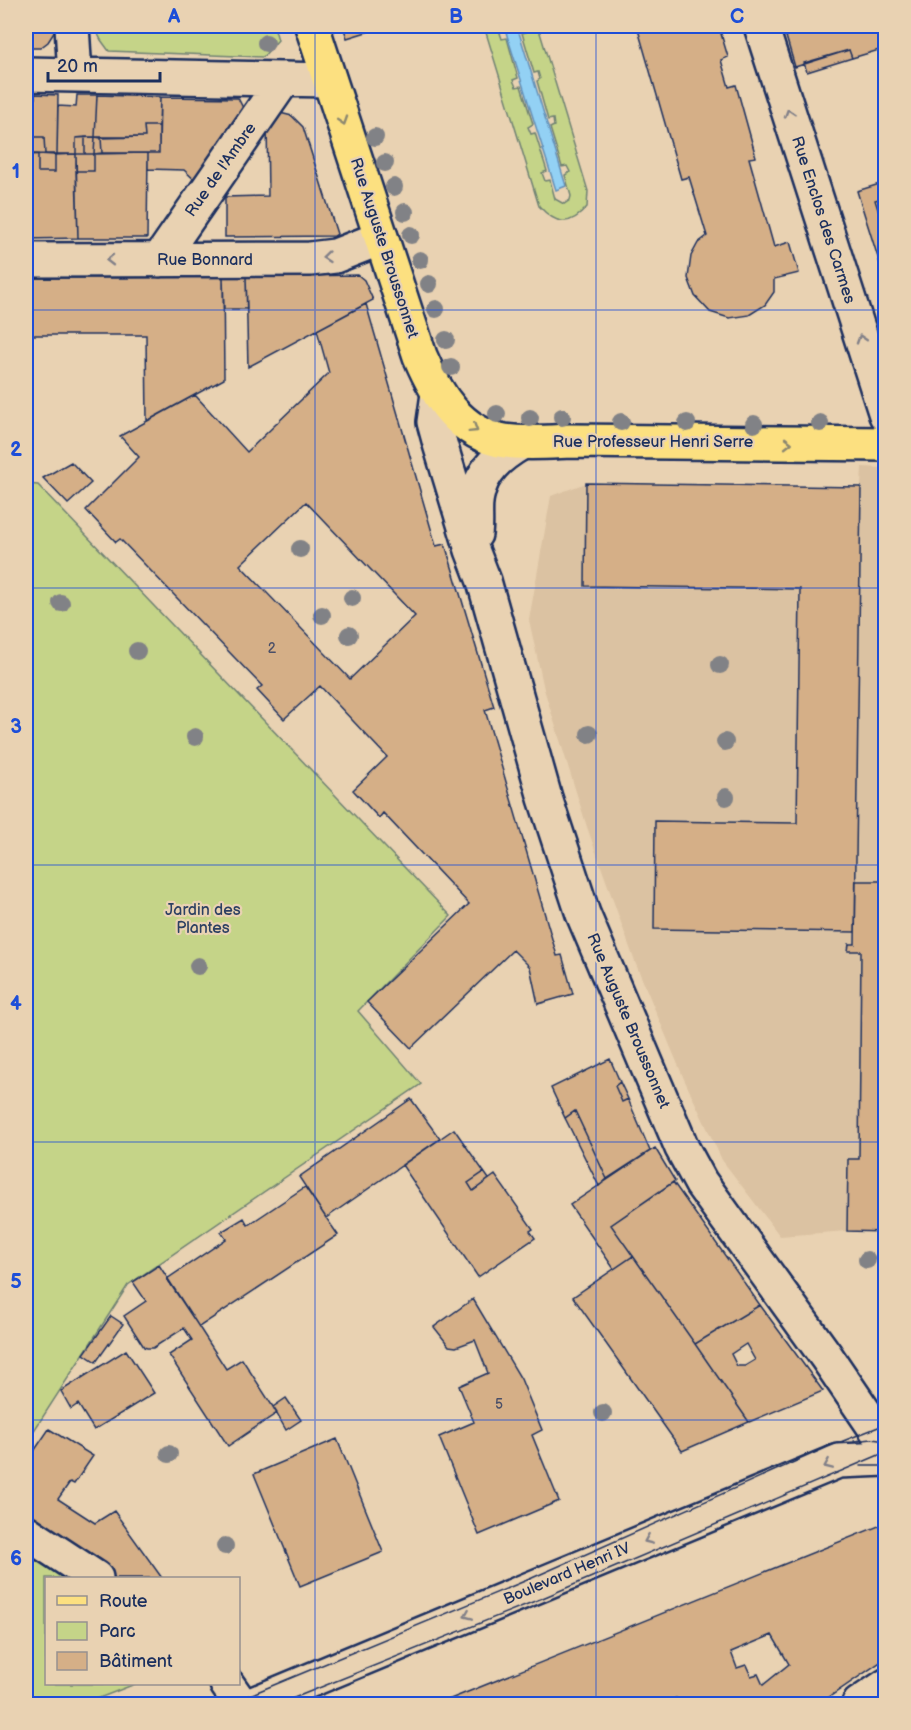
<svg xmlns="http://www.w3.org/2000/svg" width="911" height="1730" viewBox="0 0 911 1730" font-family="'Balsamiq Sans',sans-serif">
  <rect width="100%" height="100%" fill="#e9d2b2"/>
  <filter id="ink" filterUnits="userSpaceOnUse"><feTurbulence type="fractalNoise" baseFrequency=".0167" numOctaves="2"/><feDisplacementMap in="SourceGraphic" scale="12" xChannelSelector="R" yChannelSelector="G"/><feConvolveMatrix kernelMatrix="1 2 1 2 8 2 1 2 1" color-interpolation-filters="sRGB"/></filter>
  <g filter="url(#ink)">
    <path fill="#dbc2a2" d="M862,467l23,1v764l-38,-1 -67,5 -58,-76 -38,-81 -49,-117 -48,-135 -43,-138 -15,-69 22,-124 35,-13 275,4z"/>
    <path fill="#c5d488" stroke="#708273" stroke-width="1.5" d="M94,26h180l4,14 -15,17 -154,-6 -8,-11z
      M484,26h18l2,5 -4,2 2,6 5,-1 11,40 -5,2 3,7 5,-1 12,38 -5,3 3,7 4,-1 12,38 -5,2 3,8 5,-1 5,19 9,5 6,-4 1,-4 -6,-21 5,-3 -3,-6 -5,1 -12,-39 4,-2 -1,-7 -5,1 -11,-39 3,-2 -2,-7 -4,1 -12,-40 4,-1 -2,-6h14l50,165 -1,16c-17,20 -31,18 -48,-1z
      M26,484l12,1 413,431 -93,95 63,73 -293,201 -102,158z
      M26,1545l51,33h-31v106h89l-51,20h-58z"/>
    <path fill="#93d1f4" stroke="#6390b8" stroke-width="1.5" d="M504,26h13l49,160 -10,4z"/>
    <path fill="#d5af87" stroke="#1b2f5e" stroke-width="1.5" fill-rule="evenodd" d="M26,26h30l-1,5 -7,11 -8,6h-14z
      M343,26h43l-39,12z
      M637,26h74l1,3 7,-2 9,30 -7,3 8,27 7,-2 20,72 -7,1 25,89 16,-5 9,31 -25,6v13l-9,13 -16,10 -20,3 -19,-6 -15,-16 -7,-18 3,-22 7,-13 9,-7 -18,-59 -8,2z
      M783,26h103v22l-34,10 -3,-8 -54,17z
      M849,50l3,8 -45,14 -3,-9z
      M35,94l23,1 -1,59h-12l-1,-17h-16l1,18 -3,-1v-47h9z
      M77,95h20l-2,42 -19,1v16h-19l1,-48 18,1z
      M97,95l63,2 -1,29h-15l1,11h-50z
      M160,97l78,1 8,16 -48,69 -14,-13 -36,-1v-16h11z
      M280,113l12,3 11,11 34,107 -3,2 -109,1v-40l43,-1 -1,-76z
      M144,126h15v27h-57l-1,-15 44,-1z
      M28,137h16l1,17 -16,1z
      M85,137v17h-9v-16z
      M85,137h10l-1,17h-9z
      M95,137l6,1 1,15 -8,1z
      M148,153l-1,85h-69l-2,-67h18v-17z
      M26,154h12v18h17v-17l21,-1 2,84 -52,1z
      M38,154l17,1v17h-17z
      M76,154h18v17h-18z
      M886,182v15l-11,3 11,35v48l-29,-92z
      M886,197v38l-11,-35z
      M358,275l6,5 9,20 -125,67 -2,-90z
      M223,277l1,102 -77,42 -1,-86h-120v-57z
      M223,277h23l1,32h-23z
      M366,304l70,242 9,-2 49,163 -9,3 72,246 5,-1 11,39 -35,10 -8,-37 -17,-17 -102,98 -44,-46 102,-98 -86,-91 -4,5 -26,-28 34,-33 -67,-71 -36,33 -27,-29 5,-4 -142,-147 -4,3 -30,-32 53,-53 -19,-21 75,-41 52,57 82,-79 -12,-43zM306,502l109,114 -65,63 -110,-114z
      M71,462l20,21 -23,21 -25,-26z
      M586,483l275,4 -6,445 -201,-3 1,-108 142,2 3,-234 -215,-3z
      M856,881h30v351l-39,-1 1,-72h11l2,-208h-13l1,-7h6z
      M610,1059l10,23 -5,4 7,16 6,-3 22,52 -43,28 -32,-68 -10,7 -14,-30z
      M620,1082l8,17 -6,3 -7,-16z
      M411,1099l29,40 -114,79 -27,-41z
      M575,1111l32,68 -8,7 -34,-68z
      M454,1129l30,43 -16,11 5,8 22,-16 38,54 -3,2 5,7 -57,39 -76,-112z
      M655,1148l20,33 -64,44 22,31 -19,13 -44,-64z
      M484,1172l5,7 -16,12 -5,-8z
      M673,1182l87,123 -65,39 -84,-119z
      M305,1187l33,48 -139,92 -32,-48 59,-40 -5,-7 23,-14 4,7z
      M633,1256l62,88 54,78 -67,29 -109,-154z
      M159,1265l67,104 16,-10 35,54 -49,33 -59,-91 23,-15 -8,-12 -31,20h-6l-3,-1 -20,-31 22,-15 -13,-19z
      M473,1299l48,80 21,51 -10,5 27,66 -80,34 -40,-98 35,-15 -15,-36 29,-13 -13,-33 -19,7 -7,-1 -15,-19z
      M760,1305l63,86 -74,31 -54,-78zM746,1344l9,16 -10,6h-8l-6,-12z
      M111,1316l12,8 -27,38 -12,-8z
      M126,1350l28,43 -60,37 -16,-26 -7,5 -10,-18z
      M286,1398l15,22 -15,10 -13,-23z
      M49,1429l44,27 -19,28 -4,-2 -12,17 37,24 19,-12 48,67h-54l-82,-52v-63z
      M337,1439l46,113 -83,34 -46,-112z
      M886,1523v135l-67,46h-140l-3,-6 -15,6h-223zM772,1635l17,29 -26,21 -5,-11 -7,2 -5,-11 -9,3 -6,-16z"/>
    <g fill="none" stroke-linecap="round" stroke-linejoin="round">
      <g stroke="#1b2f5e" stroke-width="38">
        <path id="minor" d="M72,26l3,49
          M761,26l125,389
          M26,74l303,6
          M26,260l284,-1 25,-3 46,-18
          M159,260l125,-181
          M438,394l-4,28 6,22 32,106 12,31 61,217 38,116 99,234 19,35 125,173 60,88
          M475,534c2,-13 -1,-26 2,-38 5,-26 22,-40 44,-53
          M26,1532l70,46
          M227,1684l14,20
          M253,1704l585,-243 48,-2
          M859,1704l27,-18"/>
      </g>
      <g stroke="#1b2f5e" stroke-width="38">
        <path id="major" d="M312,26l108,330c16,38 40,79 85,85 21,3 44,1 65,0l316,3"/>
      </g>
      <use href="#minor" stroke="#e9d2b2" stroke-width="33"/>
      <use href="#major" stroke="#fce080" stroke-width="33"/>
      <path stroke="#1b2f5e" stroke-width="1.5" d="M854,1441l18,-2 14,2
        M860,1466h26
        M228,1704l304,-126 296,-131 58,-23
        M279,1704l266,-107 341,-145"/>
    </g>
    <g fill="#818286">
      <circle cx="266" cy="43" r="9"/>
      <circle cx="375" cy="137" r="9"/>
      <circle cx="385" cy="163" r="9"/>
      <circle cx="394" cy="187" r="9"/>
      <circle cx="405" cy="212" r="9"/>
      <circle cx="411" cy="235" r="9"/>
      <circle cx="420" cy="260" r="9"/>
      <circle cx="429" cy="284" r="9"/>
      <circle cx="436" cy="309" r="9"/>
      <circle cx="446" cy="340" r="9"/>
      <circle cx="451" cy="367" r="9"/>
      <circle cx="497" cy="414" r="9"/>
      <circle cx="562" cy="417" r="9"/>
      <circle cx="530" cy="418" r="9"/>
      <circle cx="621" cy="422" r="9"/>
      <circle cx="687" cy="423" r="9"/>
      <circle cx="820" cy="423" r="9"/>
      <circle cx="754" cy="424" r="9"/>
      <circle cx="300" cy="549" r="9"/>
      <circle cx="352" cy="598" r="9"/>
      <circle cx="61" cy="603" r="9"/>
      <circle cx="322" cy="615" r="9"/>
      <circle cx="349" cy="635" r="9"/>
      <circle cx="137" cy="651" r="9"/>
      <circle cx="720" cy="665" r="9"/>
      <circle cx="589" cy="734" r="9"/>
      <circle cx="195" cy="737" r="9"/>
      <circle cx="725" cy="742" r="9"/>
      <circle cx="726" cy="797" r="9"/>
      <circle cx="198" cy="966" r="9"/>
      <circle cx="867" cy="1260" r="9"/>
      <circle cx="603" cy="1413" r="9"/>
      <circle cx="169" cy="1454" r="9"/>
      <circle cx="225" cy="1546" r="9"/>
    </g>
    <defs><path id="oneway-chevron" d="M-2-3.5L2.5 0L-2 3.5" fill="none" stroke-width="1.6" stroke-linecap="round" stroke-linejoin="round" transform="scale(1.5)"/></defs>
    <g stroke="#828088">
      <use href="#oneway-chevron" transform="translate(789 113) rotate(-108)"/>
      <use href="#oneway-chevron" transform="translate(326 257) rotate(174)"/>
      <use href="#oneway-chevron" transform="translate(110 260) rotate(180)"/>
      <use href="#oneway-chevron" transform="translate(861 339) rotate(-108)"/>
      <use href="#oneway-chevron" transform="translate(828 1465) rotate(157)"/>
      <use href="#oneway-chevron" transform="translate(648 1540) rotate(157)"/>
      <use href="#oneway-chevron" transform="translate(468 1615) rotate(157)"/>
    </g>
    <g stroke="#8c886f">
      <use href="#oneway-chevron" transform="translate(343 121) rotate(72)"/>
      <use href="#oneway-chevron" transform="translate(474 429) rotate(32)"/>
      <use href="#oneway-chevron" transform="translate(788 443)"/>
    </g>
  </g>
  <path fill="none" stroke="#1d4ed8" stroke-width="1.5" stroke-opacity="0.55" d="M315,26v1678M596,26v1678M26,310h860M26,588h860M26,865h860M26,1142h860M26,1420h860"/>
  <g text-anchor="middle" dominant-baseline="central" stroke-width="4.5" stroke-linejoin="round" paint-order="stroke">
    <g font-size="14" fill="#4a4f68">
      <text x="272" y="648">2</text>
      <text x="499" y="1404">5</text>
    </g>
    <g font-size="16" fill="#1b2f5e" stroke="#e9d2b2">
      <text transform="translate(221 170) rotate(-55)">Rue de l'Ambre</text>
      <text transform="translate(823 220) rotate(72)">Rue Enclos des Carmes</text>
      <text transform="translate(384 248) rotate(72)">Rue Auguste Broussonnet</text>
      <text x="205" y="260">Rue Bonnard</text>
      <text x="653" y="442">Rue Professeur Henri Serre</text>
      <text transform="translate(628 1021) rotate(67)">Rue Auguste Broussonnet</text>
      <text transform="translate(567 1574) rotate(-23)">Boulevard Henri IV</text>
    </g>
    <g font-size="16" fill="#2c4062" stroke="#e9d2b2">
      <text x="203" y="910">Jardin des<tspan x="203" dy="18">Plantes</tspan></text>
    </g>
  </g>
  <rect width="911" height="1730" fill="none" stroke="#e9d2b2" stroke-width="66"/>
  <rect x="45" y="1577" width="195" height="108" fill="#e9d2b2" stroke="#979190" stroke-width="1.5"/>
  <rect x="57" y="1596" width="30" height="9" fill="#fce080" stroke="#979190" stroke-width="1.5"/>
  <text x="99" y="1607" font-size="18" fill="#1b2f5e">Route</text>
  <rect x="57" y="1622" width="30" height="18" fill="#c5d488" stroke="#979190" stroke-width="1.5"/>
  <text x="99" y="1637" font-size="18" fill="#1b2f5e">Parc</text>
  <rect x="57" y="1652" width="30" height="18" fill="#d5af87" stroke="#979190" stroke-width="1.5"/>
  <text x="99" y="1667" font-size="18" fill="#1b2f5e">Bâtiment</text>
  <path d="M48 72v9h112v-9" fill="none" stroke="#1b2f5e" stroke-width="3"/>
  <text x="57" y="72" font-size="18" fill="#1b2f5e" stroke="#e9d2b2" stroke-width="4.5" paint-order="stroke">20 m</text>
  <rect x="33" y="33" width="845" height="1664" fill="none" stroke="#1d4ed8" stroke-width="2"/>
  <g font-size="20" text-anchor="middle" font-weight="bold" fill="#1d4ed8">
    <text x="174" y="23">A</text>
    <text x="456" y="23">B</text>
    <text x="737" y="23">C</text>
    <text x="16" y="178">1</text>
    <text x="16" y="456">2</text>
    <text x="16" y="733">3</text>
    <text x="16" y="1010">4</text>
    <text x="16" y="1288">5</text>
    <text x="16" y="1565">6</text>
  </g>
</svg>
